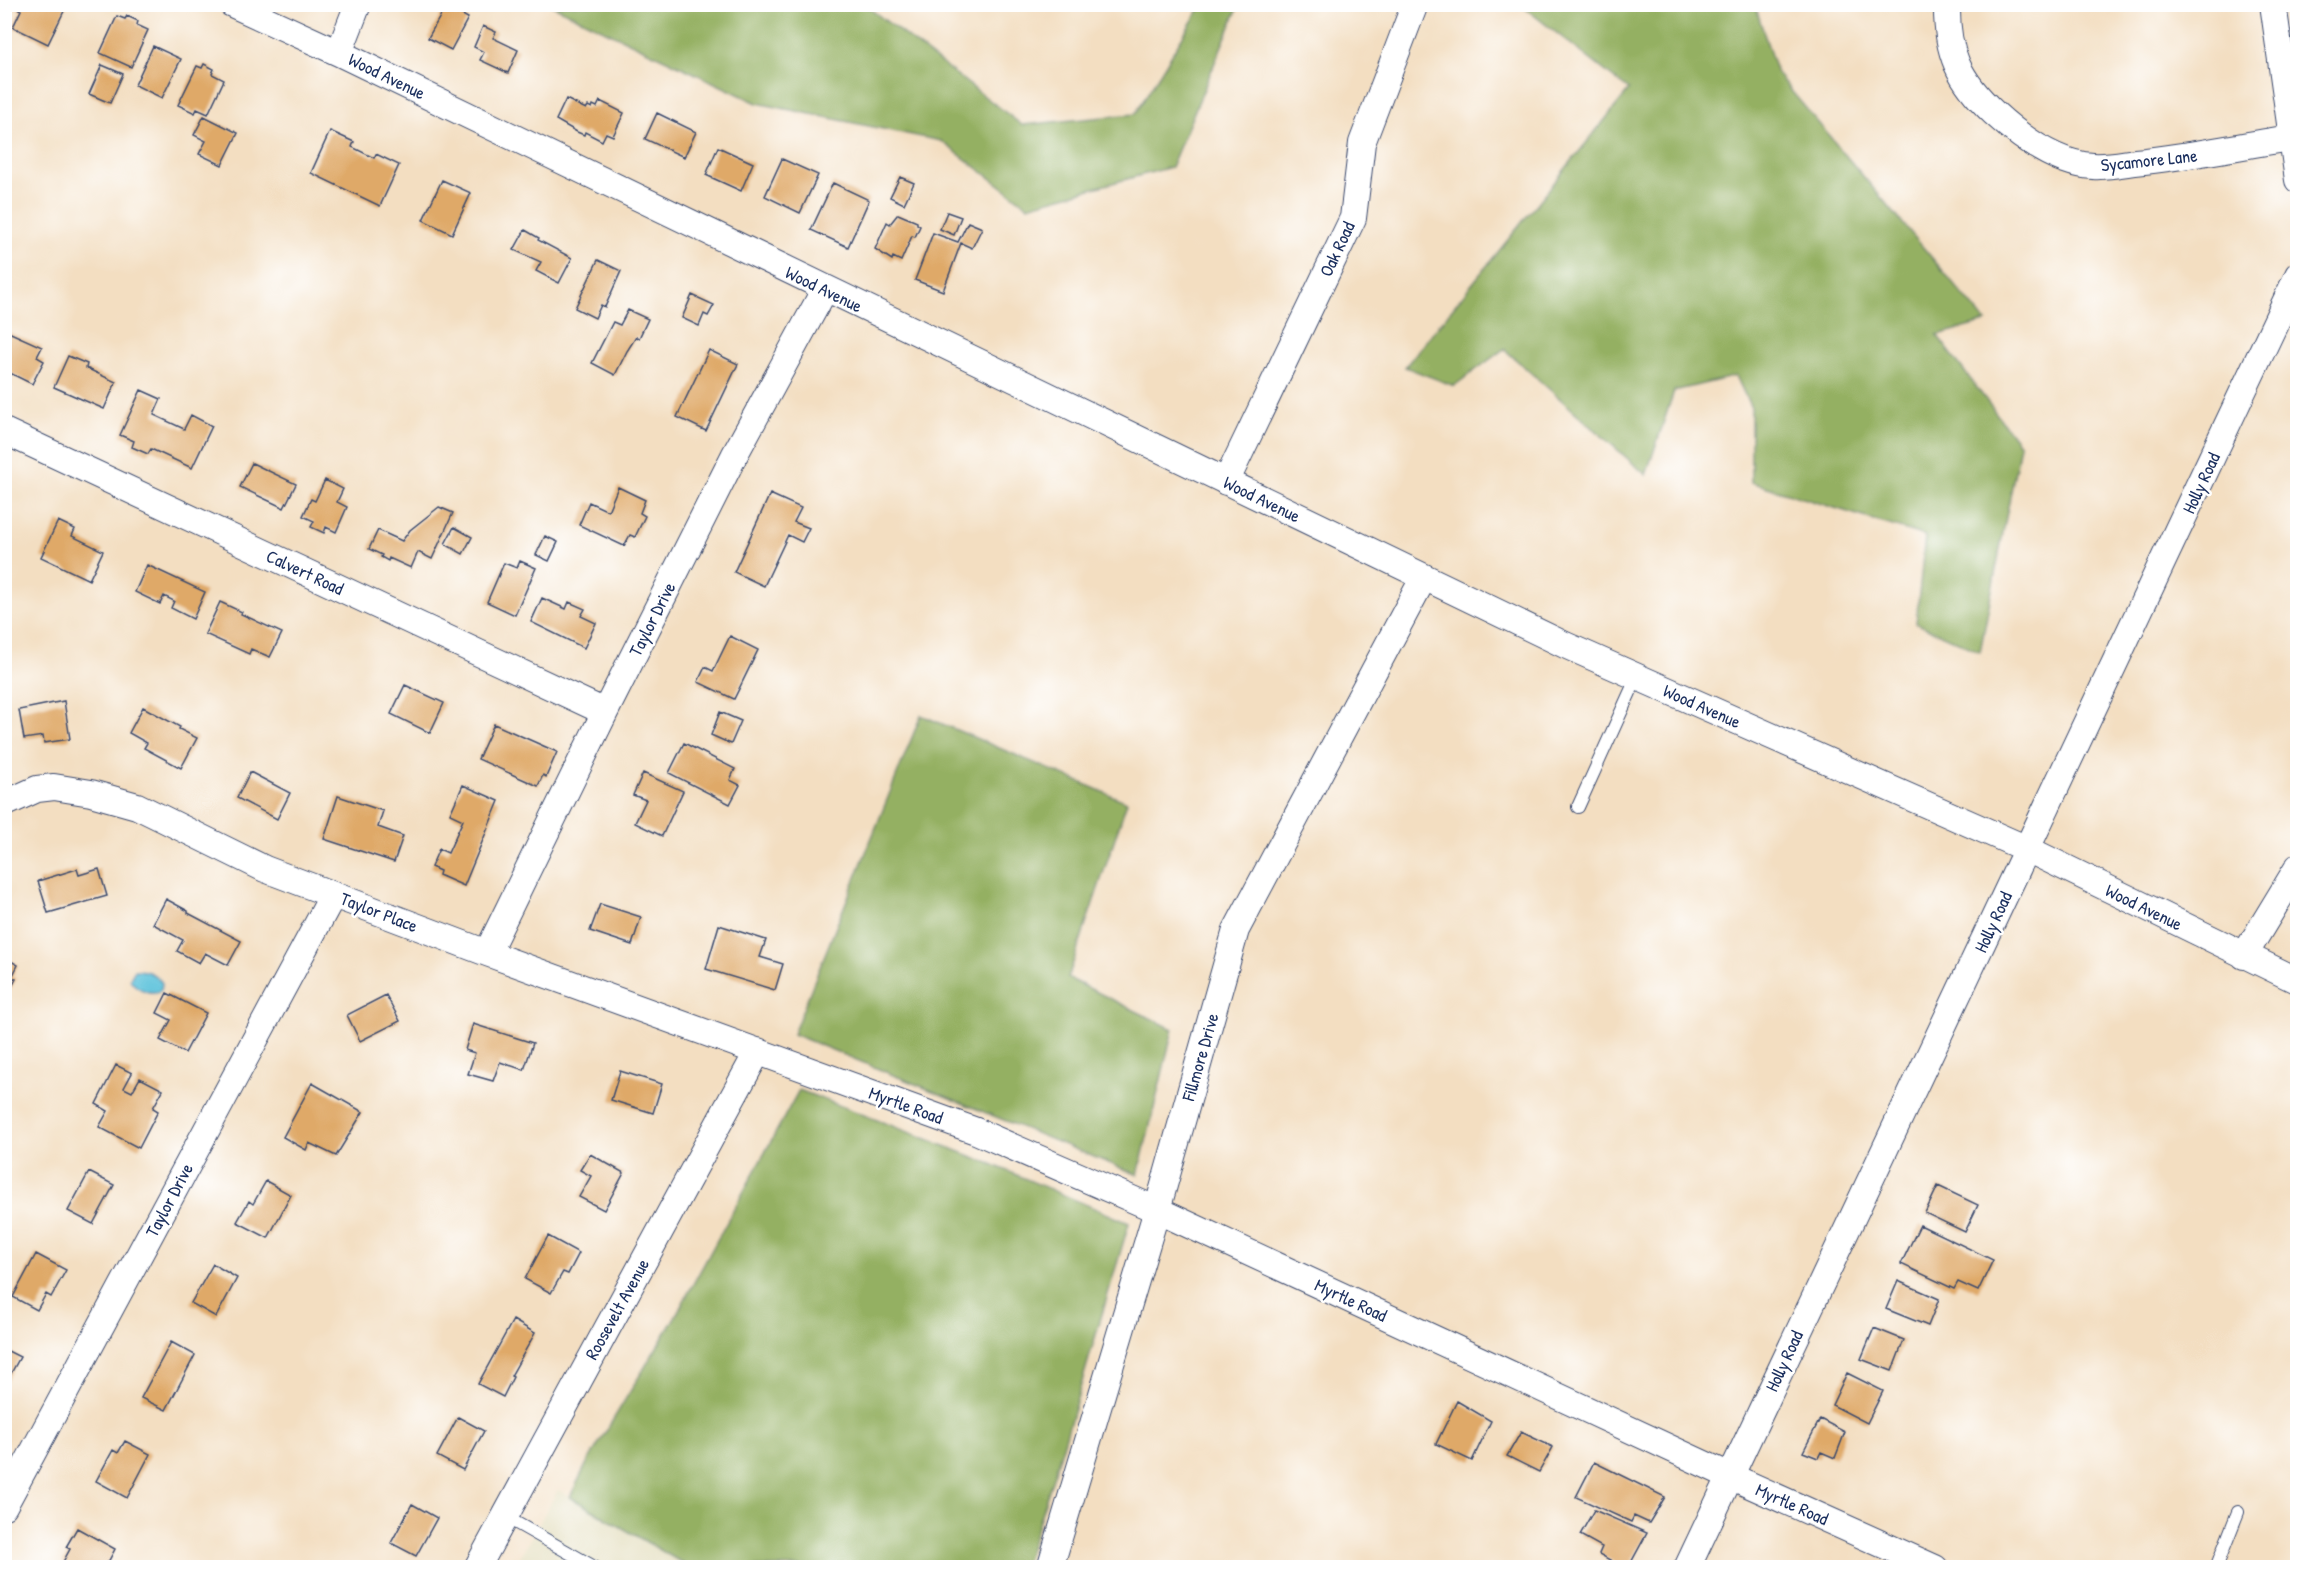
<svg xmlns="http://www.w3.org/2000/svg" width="2302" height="1572" viewBox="0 0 2302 1572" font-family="'Patrick Hand',sans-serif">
  <rect width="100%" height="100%" fill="#fff"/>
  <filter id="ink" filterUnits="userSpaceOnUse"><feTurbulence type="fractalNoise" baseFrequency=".0167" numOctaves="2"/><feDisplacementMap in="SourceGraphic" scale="12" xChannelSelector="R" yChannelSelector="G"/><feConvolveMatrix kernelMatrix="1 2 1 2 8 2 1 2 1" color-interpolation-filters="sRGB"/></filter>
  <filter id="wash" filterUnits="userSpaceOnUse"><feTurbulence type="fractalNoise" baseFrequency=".008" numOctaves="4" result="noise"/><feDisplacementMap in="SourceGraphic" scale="24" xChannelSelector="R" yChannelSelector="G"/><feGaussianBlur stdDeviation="1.35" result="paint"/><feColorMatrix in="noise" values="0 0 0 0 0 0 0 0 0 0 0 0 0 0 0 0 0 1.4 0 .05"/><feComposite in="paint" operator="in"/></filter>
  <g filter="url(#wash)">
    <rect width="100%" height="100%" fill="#f3dec1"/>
    <path fill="#e2dcba" d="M558,1490l131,77 -175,1z"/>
    <path fill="#94b062" stroke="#587060" stroke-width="1.5" d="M551,5h314l157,120 113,-11 67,-109h37l-68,162 -143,39 -87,-65 -184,-38z
      M1521,5h234l22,69 209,248 -49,13 83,110 -40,207 -64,-29 9,-87 -174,-54v-74l-15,-32 -62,15 -28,84 -142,-126 -50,37 -49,-19 224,-277z
      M921,715l206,87 -59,176 105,51 -35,146 -345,-141z
      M799,1090l190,73 140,60 -68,230 -37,114h-335l-119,-70 18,-36 86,-142z"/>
    <path fill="#5ec3db" stroke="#3c799c" stroke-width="1.5" d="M135,970c11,0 21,4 27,13l-1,7c-9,6 -26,-1 -31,-11z"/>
    <g id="blocks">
      <path fill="#dfa967" d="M14,4h52l1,1 -19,39 -35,-17 8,-17 -8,-4z
        M446,6l22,12 -17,32 -23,-12z
        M117,16l8,3 2,-3 11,5 -1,4 11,5 -17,37 -31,-14z
        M483,26l13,6 -3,6 25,12 -10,23 -28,-13 4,-8 -10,-5z
        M153,46l28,13 -19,39 -27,-13z
        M204,64l10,5 -2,5 12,6 -16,34 -11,-5 -2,4 -17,-8 19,-39 5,2z
        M102,65l21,9 -13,29 -21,-9z
        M566,99l20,10 2,-3 4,2 1,-3 4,2 3,-6 24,12 -11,23 -7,-3 -4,8 -17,-9 -1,3 -7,-3 -21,-12z
        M657,113l39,19 -12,25 -39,-18z
        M204,116l34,17 -16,32 -23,-11 7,-13 -12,-6z
        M330,131l24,11 -2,5 22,11 2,-4 23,11 -19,41 -69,-33z
        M718,147l35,16 -12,28 -35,-16z
        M782,159l36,16 -18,38 -35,-17z
        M900,177l14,6 -10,21 -14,-7z
        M442,180l29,13 -19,41 -29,-14z
        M833,183l36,17 -21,47 -37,-17z
        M947,212l14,5 -7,18 -14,-6z
        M898,214l19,8v2l3,2 -5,11 -3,-1 -11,25 -8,-4 -1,3 -17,-11 12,-27 3,2z
        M968,222l14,6 -10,20 -11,-5 -18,48 -28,-11 18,-47 25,9z
        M525,230l14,8 -1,2 34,18 -13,25 -23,-12 5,-9 -27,-12z
        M598,260l23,11 -16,36 -4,-2 -6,13 -20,-10z
        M692,295l22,10 -6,11 -4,-2 -5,12 -17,-8z
        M628,310l20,9 -9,19 -3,-1 -9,14 -12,24 -23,-12 21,-41 7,3z
        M4,330l38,17 -5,10 7,4 -12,23 -26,-13 -2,4z
        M709,350l29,14 -32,67 -29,-14z
        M68,356l19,8 -1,4 30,14 -12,27 -50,-22z
        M141,390l20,9 -7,16 30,14 7,-14 21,11 -20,42 -41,-19 -3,5 -16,-7 2,-6 -14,-6z
        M252,463l44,21 -12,24 -44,-21z
        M325,480l18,9 -6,13 10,5 -11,25 -10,-5 -2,6 -13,-6 3,-6 -11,-5 8,-17 4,2z
        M618,487l27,13 -5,13 5,3 -10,21 -5,-2 -6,11 -45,-21 10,-23 19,9z
        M770,494l31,14 -7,14 15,6 -7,14 -14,-7 -24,51 -30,-14z
        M439,507l14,6 -21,46 -14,-7 -7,16 -22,-10 -1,3 -7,-4 1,-2 -13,-6 9,-19 24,11 8,-11z
        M58,521l17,8 -3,7 31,15 -14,29 -48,-23z
        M454,527l18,10 -9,17 -18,-10z
        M545,536l13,6 -9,19 -13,-6z
        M520,561l16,7 -21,47 -28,-13 17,-39 13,5z
        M147,565l58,27 -12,27 -22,-11 3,-7 -10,-5 -4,8 -25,-12z
        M542,598l24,11 3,-7 16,7 -4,7 15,7 -12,25 -53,-26z
        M220,602l22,10 -1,2 41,19 -12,24 -19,-8 -2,5 -44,-20z
        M730,636l28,14 -24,49 -36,-17 7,-15 8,4z
        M405,685l39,18 -14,30 -39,-19z
        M64,701l6,38 -26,4 -1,-7 -19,3 -5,-29z
        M143,707l37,20 -1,2 18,9 -16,30 -37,-20 3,-5 -18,-10z
        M720,712l21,9 -10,23 -20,-9z
        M494,724l63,28 -11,25 -3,-2 -5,11 -60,-27z
        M684,743l51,26 -5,11 10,5 -10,19 -61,-31z
        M250,772l40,21 -13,26 -40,-21z
        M643,773l40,18 -21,45 -27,-13 11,-23 -13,-5z
        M463,785l36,16 -35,85 -25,-11 1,-4 -9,-4 8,-18 9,4 15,-33 -13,-6z
        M338,796l45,15 -5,16 25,9 -9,26 -70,-23z
        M77,869l2,6 20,-6 8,27 -59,17 -10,-32z
        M166,899l22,12v2l53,28 -13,24 -23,-12 -6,10 -22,-12 6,-11 -30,-16z
        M600,904l41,13 -9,28 -42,-14z
        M719,925l47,15 -6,17 23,7 -8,26 -69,-21z
        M4,957l14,8 -6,12 4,2 -12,22z
        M167,993l39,20 -21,40 -25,-13 11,-20 -14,-7z
        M386,995l14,26 -40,20 -13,-26z
        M473,1024l60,19 -9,27 -24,-8 -7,19 -25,-7 7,-21 -10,-3z
        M116,1065l16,8 -8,15 8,4 8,-14 23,12 -10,18 5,3 -19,37 -40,-21 9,-16 -12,-7z
        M620,1071l42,13 -9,29 -42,-13z
        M312,1083l51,29 -27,44 -27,-13 -3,7 -23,-13z
        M590,1154l34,19 -20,37 -25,-13 12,-21 -11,-6z
        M89,1172l25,13 -21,39 -25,-13z
        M266,1181l25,14 -23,43 -31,-16 12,-21 4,3z
        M1938,1186l40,19 -13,27 -40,-19z
        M1920,1225l73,35 -15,31 -20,-9 -4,7 -53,-25z
        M548,1236l31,17 -11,21 -5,-2 -12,21 -26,-14z
        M36,1254l30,16 -15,27 -5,-3 -9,16 -24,-13z
        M213,1264l24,14 -21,39 -25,-14z
        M1898,1281l41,18 -11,27 -42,-17z
        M513,1320l22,13 -24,43 2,1 -10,20 -25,-13z
        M1874,1328l30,12 -12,31 -31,-12z
        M171,1342l24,13 -29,55 -25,-12z
        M4,1349l16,8 -16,29z
        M1847,1373l36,18 -16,32 -35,-18z
        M1457,1401l34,20 -19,40 -36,-17z
        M458,1417l26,14 -21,39 -26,-14z
        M1820,1419l25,13 -10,26 -14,-6 -3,6 -15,-6z
        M1521,1432l32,15 -14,25 -32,-16z
        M125,1441l25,13 -23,44 -31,-17 17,-31 5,3z
        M1594,1462l71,35 -16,26 -15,-7 -3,6 -55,-25z
        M412,1504l25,14 -21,38 -25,-13z
        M1594,1510l53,23 -19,35h-4l-25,-14 3,-7 -22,-12z
        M77,1528l38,21 -10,19h-42l2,-5 -2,-1 7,-13 -4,-2z"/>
    </g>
  </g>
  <g filter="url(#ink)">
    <use href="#blocks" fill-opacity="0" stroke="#3b496d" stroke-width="1.5"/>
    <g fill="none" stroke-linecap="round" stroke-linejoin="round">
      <g stroke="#3b496d" stroke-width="14">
        <path id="lane" d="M1578,807l59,-130
          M504,1516l92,52
          M2216,1568l22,-56"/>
      </g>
      <g stroke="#3b496d" stroke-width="28">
        <path id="street" d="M232,4l107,49 1226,592 462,204 271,132
          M1947,4c-1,49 12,76 47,109 26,24 63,51 99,53 14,1 28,-2 42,-4 55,-5 108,-17 163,-25
          M2273,4l25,176
          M339,53l19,-49
          M4,431l601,281
          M1226,482l127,-264 9,-75 53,-139
          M4,804l33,-15 17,-2 37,6 46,13 128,63 222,84 489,178 181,79 573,266 205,92
          M487,953l118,-241 129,-256 91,-167
          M2244,956l54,-89
          M4,1506l329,-611
          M477,1568l281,-517
          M1050,1568l107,-358 79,-280 188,-353
          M1687,1568l611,-1293"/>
      </g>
      <use href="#lane" stroke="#fff" stroke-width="12"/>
      <use href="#street" stroke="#fff" stroke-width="26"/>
    </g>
  </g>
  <g text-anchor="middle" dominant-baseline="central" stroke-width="5" stroke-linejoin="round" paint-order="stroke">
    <g font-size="18" fill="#1b2f5e" stroke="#fff">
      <text transform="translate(387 76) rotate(26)">Wood Avenue</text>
      <text transform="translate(2149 160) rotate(-6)">Sycamore Lane</text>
      <text transform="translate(1337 249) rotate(-65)">Oak Road</text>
      <text transform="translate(824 289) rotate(26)">Wood Avenue</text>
      <text transform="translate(2201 483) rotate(-65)">Holly Road</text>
      <text transform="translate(1262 499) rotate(26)">Wood Avenue</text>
      <text transform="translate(305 572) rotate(25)">Calvert Road</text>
      <text transform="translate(652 619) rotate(-63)">Taylor Drive</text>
      <text transform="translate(1702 706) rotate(24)">Wood Avenue</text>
      <text transform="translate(2144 907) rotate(26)">Wood Avenue</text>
      <text transform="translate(379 912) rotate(21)">Taylor Place</text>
      <text transform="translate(1993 922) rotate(-65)">Holly Road</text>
      <text transform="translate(1200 1057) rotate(-74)">Fillmore Drive</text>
      <text transform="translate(906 1105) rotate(20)">Myrtle Road</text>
      <text transform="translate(169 1200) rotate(-62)">Taylor Drive</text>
      <text transform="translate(1351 1300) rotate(25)">Myrtle Road</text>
      <text transform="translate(617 1309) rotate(-61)">Roosevelt Avenue</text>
      <text transform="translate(1784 1361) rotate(-65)">Holly Road</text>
      <text transform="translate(1792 1504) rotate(24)">Myrtle Road</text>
    </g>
  </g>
  <rect width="2302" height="1572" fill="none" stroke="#fff" stroke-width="24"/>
</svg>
